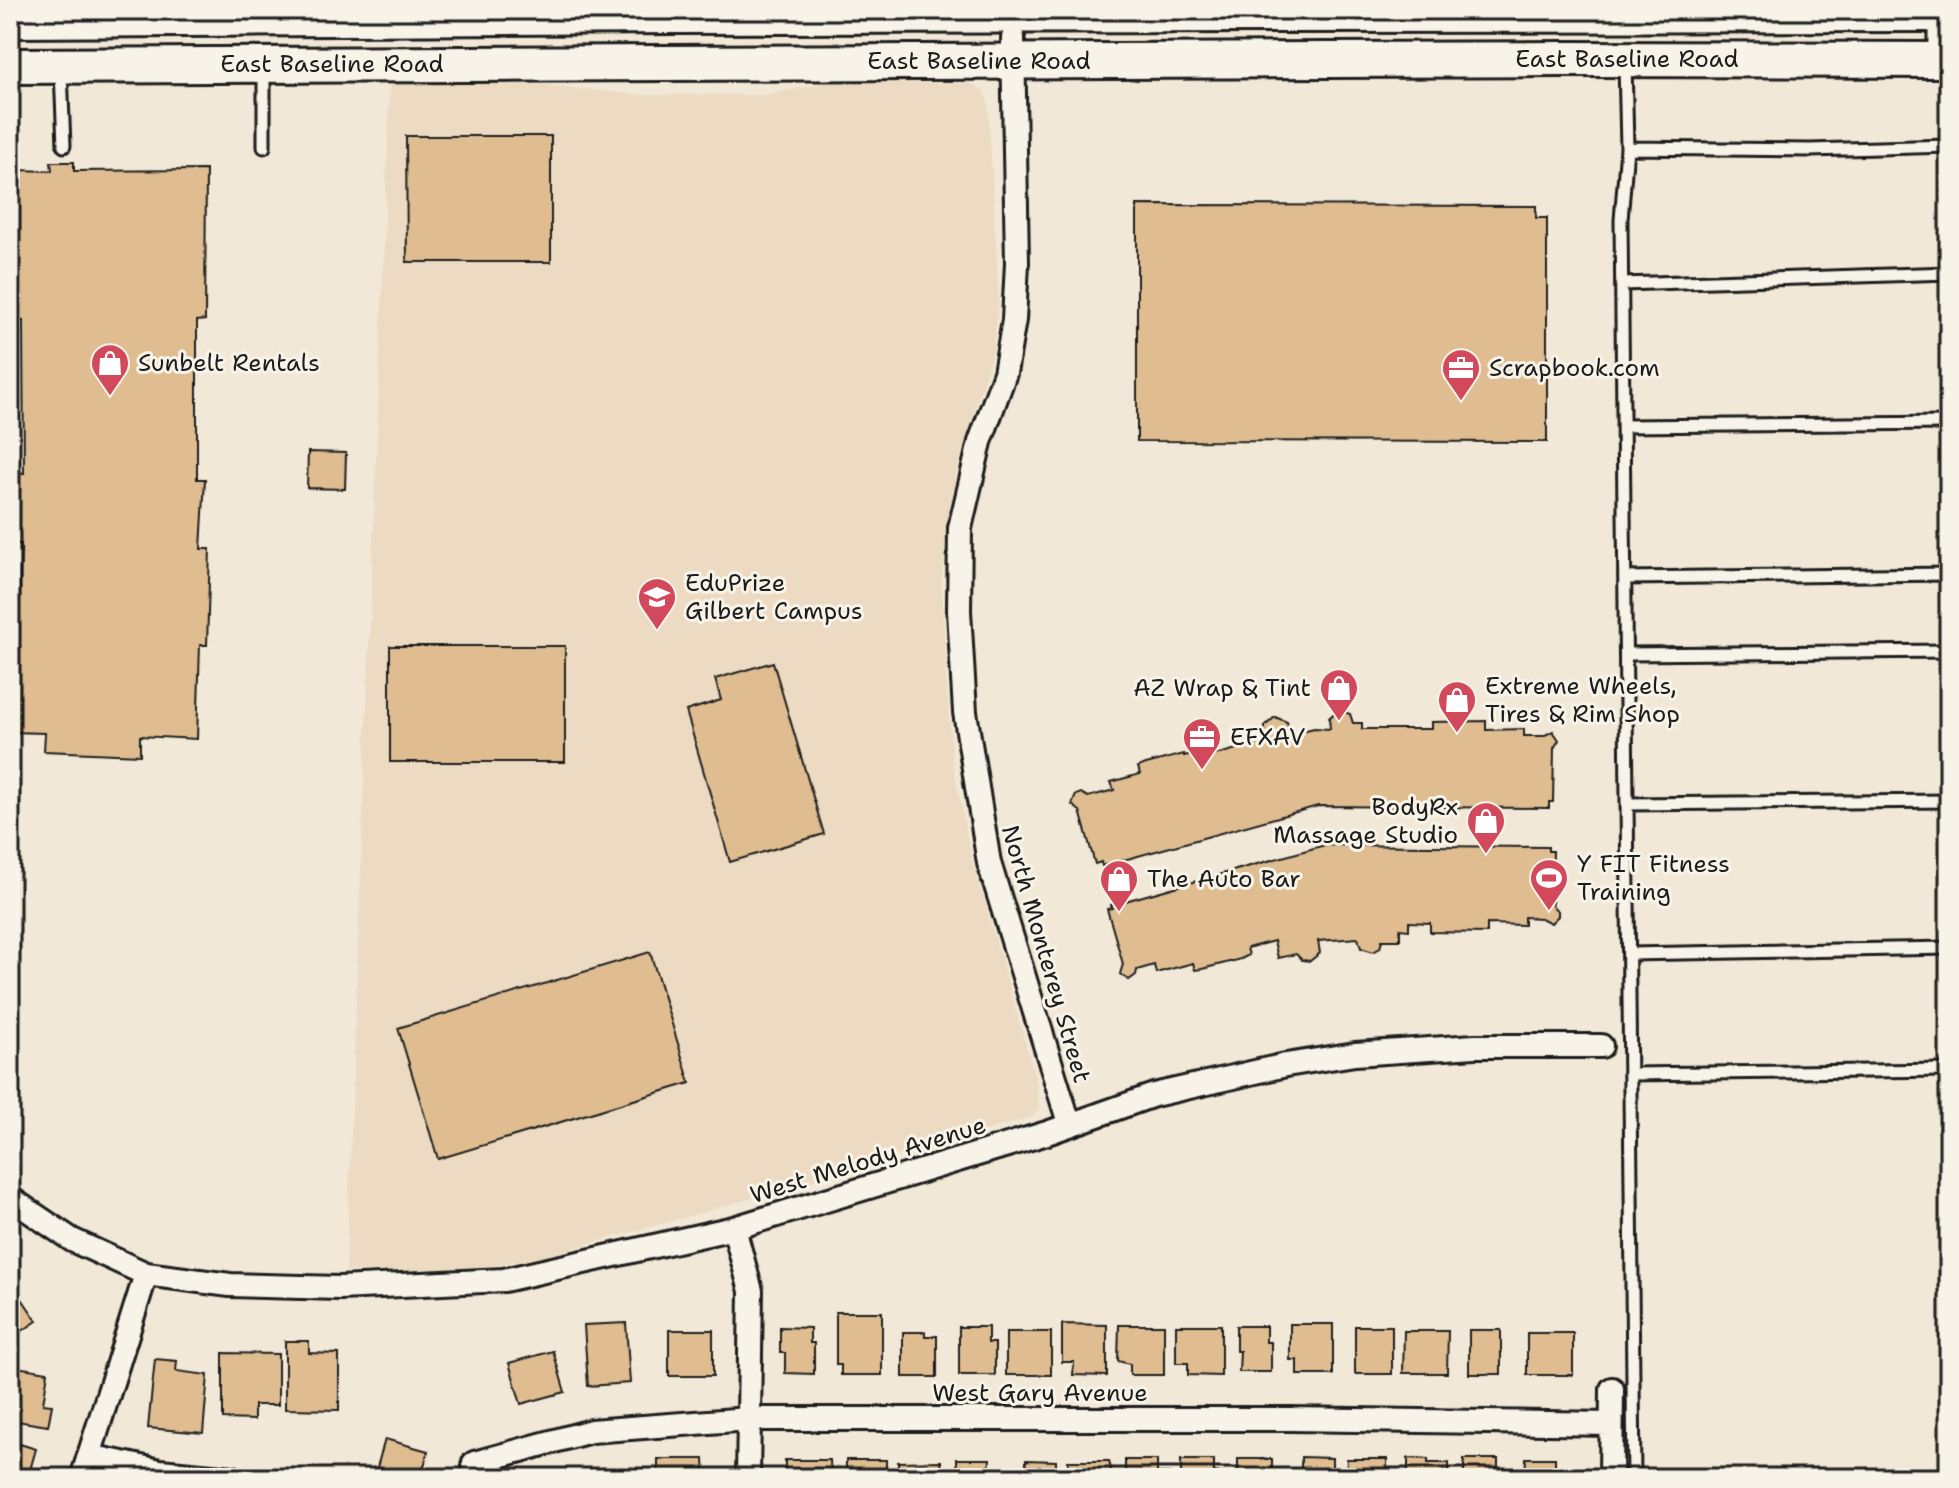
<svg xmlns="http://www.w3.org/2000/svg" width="1959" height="1488" viewBox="0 0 1959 1488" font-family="'Shantell Sans',sans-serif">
  <rect width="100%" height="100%" fill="#f2e8d7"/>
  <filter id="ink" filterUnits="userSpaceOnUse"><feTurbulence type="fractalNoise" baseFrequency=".0125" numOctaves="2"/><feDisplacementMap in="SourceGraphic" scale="16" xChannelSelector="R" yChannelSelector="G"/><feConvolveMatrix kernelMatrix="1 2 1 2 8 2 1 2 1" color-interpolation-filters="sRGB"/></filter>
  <g filter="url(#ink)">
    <path fill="#ecdbc2" d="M390,82l145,2 107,11h122l67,-13 139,1 13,7 5,11 11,198 -6,51 -37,123 -10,59 -4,50 4,97 7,85 18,91 66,228 2,26 -6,8 -361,104 -135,37 -82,14 -109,-1z"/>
    <path fill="#dfbd91" stroke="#1c1c1c" stroke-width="2" d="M406,136h145v126h-144z
      M51,162h23v9l132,-1 -1,150 -8,1v158h8l-4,70h9l-3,96h-7l-3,94 -57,-3v19l-96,-4 1,-18 -35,-1v-95h8l3,-93h-7l3,-72 7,1 -1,-152 -8,1v-152l37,1z
      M1137,205l399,1v12h11v224l-410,-1z
      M308,452l38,1 -1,36 -38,-1z
      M390,646h175v116h-175z
      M773,662l51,172 -94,28 -44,-151 35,-11 -6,-21z
      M1338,710l12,4 3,9h9v6h69v-7l55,-1v9l38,-1v7h19l10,-5 6,9 -5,8 -1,54h-4v6l-231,-2 -216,60 -1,-4 -6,2 -15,-53 -8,-6 4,-10 5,-2 7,4 26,-7 -3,-8 29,-8 -2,-7 8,-3 38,-10v2l8,-2 2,7 75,-21 -4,-6v-8l10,-9 12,5 3,12 24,-6 16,1 -1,-11z
      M1325,845l223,2v4h5l-1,55 6,5v5l-7,7 -10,-5 -17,-1v8l-37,-1v9l-57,-1v-9l-21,-1v8l-9,-1v11h-18l-2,8 -7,4 -12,-4 -3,-10 -40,3 2,12 -10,8 -8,-1 -6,-6 -18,4 -4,-17 -27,7 2,7 -8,4 -39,10 -7,1 -2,-7 -37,10 -2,-8 -17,5 -1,5 -7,5 -9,-6 3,-10 -16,-55 5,-1 -1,-3z
      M650,952l40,131 -252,76 -40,-131z
      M12,1284l25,37 -27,18v-54z
      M836,1312h46v63h-41v-10h-5z
      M626,1323l4,60 -42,3 -4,-61z
      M1062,1324l45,1v51l-34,-1 1,-13h-12z
      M1290,1324h43v51h-36v-15h-7z
      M1119,1325h45v50h-34v-11l-12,-3z
      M1176,1325h45v51l-33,-1v-12h-12z
      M1236,1326h30v16h5v30h-32l1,-21h-4z
      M1355,1326h37v48h-37z
      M780,1327l30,1v15h4v31l-29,-1v-20h-5z
      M959,1327h29v16h7v32h-36z
      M669,1330h44v46h-44z
      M1469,1330h32v44h-32z
      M1404,1331h44l-1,42h-44z
      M903,1332h22v4h12v41h-34z
      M1006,1332h45v43h-45z
      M1527,1333h46v42h-46z
      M285,1341h24v12l30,1v56l-54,-1z
      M553,1351l12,41 -44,12 -12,-41z
      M223,1353l55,1v51h-24v15l-31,-1z
      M155,1359l22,2 -1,10 32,4 -5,58 -55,-5z
      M10,1366l38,6 -5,32 9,1 -4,21 -38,-6z
      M385,1439l43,12 -7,27h-47z
      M10,1441l26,8 -6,21 -10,-2 -3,10h-7z
      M1301,1457l31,1v13h4v7h-35z
      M1408,1458l20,1v4h21v15h-41z
      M1526,1458h29v14h5v6h-35z
      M658,1459h46l1,19h-47z
      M957,1459h33l-1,14h5v5h-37z
      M1238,1459h34v13l11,3v3h-45z
      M1347,1459h40v12h4v7h-45z
      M1464,1459h34v13h3v6h-37z
      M785,1460h45l1,18h-46z
      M846,1460h40v18h-40z
      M1026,1460l30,1v17h-30z
      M1125,1460h32v13h12v5h-44z
      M1181,1460h33v12l12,2v4h-45z
      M941,1461v17h-43v-16z
      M1068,1461h41l4,17h-45z"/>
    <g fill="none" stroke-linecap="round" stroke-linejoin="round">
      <g stroke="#1c1c1c" stroke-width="17">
        <path id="service" d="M1625,63l2,85 183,2 139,-4
          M61,70l3,76
          M264,147v-78
          M1627,148l-6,72 13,1258
          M1622,284l327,-11
          M1623,426l326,-3
          M1625,578l324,-4
          M1626,654l323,-3
          M1627,804l322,-3
          M1629,954l320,-6
          M1630,1074l319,-4"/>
      </g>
      <g stroke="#1c1c1c" stroke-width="28">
        <path id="minor" d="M1013,38l4,225 -3,57 -9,53 -25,69 -20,86 -1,83 6,101 24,151 80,260
          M10,1198l62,42 74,34 84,11 110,3 164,-8 230,-52 313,-95 107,-38 132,-30 69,-11 120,-8h126
          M734,1228l17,63 -3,187
          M89,1456l71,15 73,7
          M82,1478l64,-204
          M474,1478v-15l117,-32 157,-12h542l321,5
          M1611,1478l1,-89"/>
      </g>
      <g stroke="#1c1c1c" stroke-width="32">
        <path id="tertiary" d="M1941,60l1,-50"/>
      </g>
      <g stroke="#1c1c1c" stroke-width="40">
        <path id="primary" d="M10,20l665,-4 1274,-2
          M10,66l1554,-7 385,1"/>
      </g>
      <use href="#service" stroke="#f7f3e8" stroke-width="11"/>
      <use href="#minor" stroke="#f7f3e8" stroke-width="22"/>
      <use href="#tertiary" stroke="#f7f3e8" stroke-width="26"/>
      <use href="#primary" stroke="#f7f3e8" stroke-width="34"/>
    </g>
  </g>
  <defs>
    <g id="shop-pin" transform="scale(2)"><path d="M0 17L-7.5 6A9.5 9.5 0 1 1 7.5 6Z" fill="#d1495b" stroke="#f7f3e8"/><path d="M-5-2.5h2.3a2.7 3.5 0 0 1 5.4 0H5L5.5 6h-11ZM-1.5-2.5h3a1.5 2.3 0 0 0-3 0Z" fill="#fff"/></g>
    <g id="office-pin" transform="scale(2)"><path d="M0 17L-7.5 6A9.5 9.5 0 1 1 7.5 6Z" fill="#d1495b" stroke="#f7f3e8"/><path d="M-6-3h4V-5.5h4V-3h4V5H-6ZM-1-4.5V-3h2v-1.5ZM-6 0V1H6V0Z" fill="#fff"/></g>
    <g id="school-pin" transform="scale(2)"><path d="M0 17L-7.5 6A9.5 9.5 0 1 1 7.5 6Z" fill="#d1495b" stroke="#f7f3e8"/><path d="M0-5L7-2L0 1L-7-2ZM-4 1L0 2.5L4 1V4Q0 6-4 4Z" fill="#fff"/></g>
    <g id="stadium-pin" transform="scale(2)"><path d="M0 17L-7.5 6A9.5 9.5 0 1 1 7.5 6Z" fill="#d1495b" stroke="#f7f3e8"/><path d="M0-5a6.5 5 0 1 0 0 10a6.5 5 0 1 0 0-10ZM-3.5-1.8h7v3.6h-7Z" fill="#fff"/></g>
  </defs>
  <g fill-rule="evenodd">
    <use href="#shop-pin" x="110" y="363"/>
    <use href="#office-pin" x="1461" y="368"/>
    <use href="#school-pin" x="657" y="597"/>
    <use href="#shop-pin" x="1339" y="688"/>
    <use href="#shop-pin" x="1457" y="700"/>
    <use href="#office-pin" x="1202" y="737"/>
    <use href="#shop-pin" x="1486" y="821"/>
    <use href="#stadium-pin" x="1549" y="878"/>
    <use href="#shop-pin" x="1119" y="879"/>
  </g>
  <g text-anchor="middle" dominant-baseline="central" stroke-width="6" stroke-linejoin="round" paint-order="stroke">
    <g font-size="24" fill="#1c1c1c" stroke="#f7f3e8">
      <text x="1627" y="59">East Baseline Road</text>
      <text x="979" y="61">East Baseline Road</text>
      <text x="332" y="64">East Baseline Road</text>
      <text transform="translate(1046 954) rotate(74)">North Monterey Street</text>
      <text transform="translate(868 1160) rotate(-17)">West Melody Avenue</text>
      <text x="1040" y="1393">West Gary Avenue</text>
    </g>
    <g font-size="24" fill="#1c1c1c" stroke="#f7f3e8" text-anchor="start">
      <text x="138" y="363">Sunbelt Rentals</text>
      <text x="1489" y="368">Scrapbook.com</text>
      <text x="685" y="583">EduPrize<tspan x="685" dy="28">Gilbert Campus</tspan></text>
      <text x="1485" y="686">Extreme Wheels,<tspan x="1485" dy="28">Tires &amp; Rim Shop</tspan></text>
      <text x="1311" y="688" text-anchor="end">AZ Wrap &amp; Tint</text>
      <text x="1230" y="737">EFXAV</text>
      <text x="1458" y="807" text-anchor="end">BodyRx<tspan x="1458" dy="28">Massage Studio</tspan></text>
      <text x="1577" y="864">Y FIT Fitness<tspan x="1577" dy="28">Training</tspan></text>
      <text x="1147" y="879">The Auto Bar</text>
    </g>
  </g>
  <rect width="1959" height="1488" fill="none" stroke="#f7f3e8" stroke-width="40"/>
  <rect x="20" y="20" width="1919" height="1448" fill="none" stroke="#1c1c1c" stroke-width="3" filter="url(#ink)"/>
</svg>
